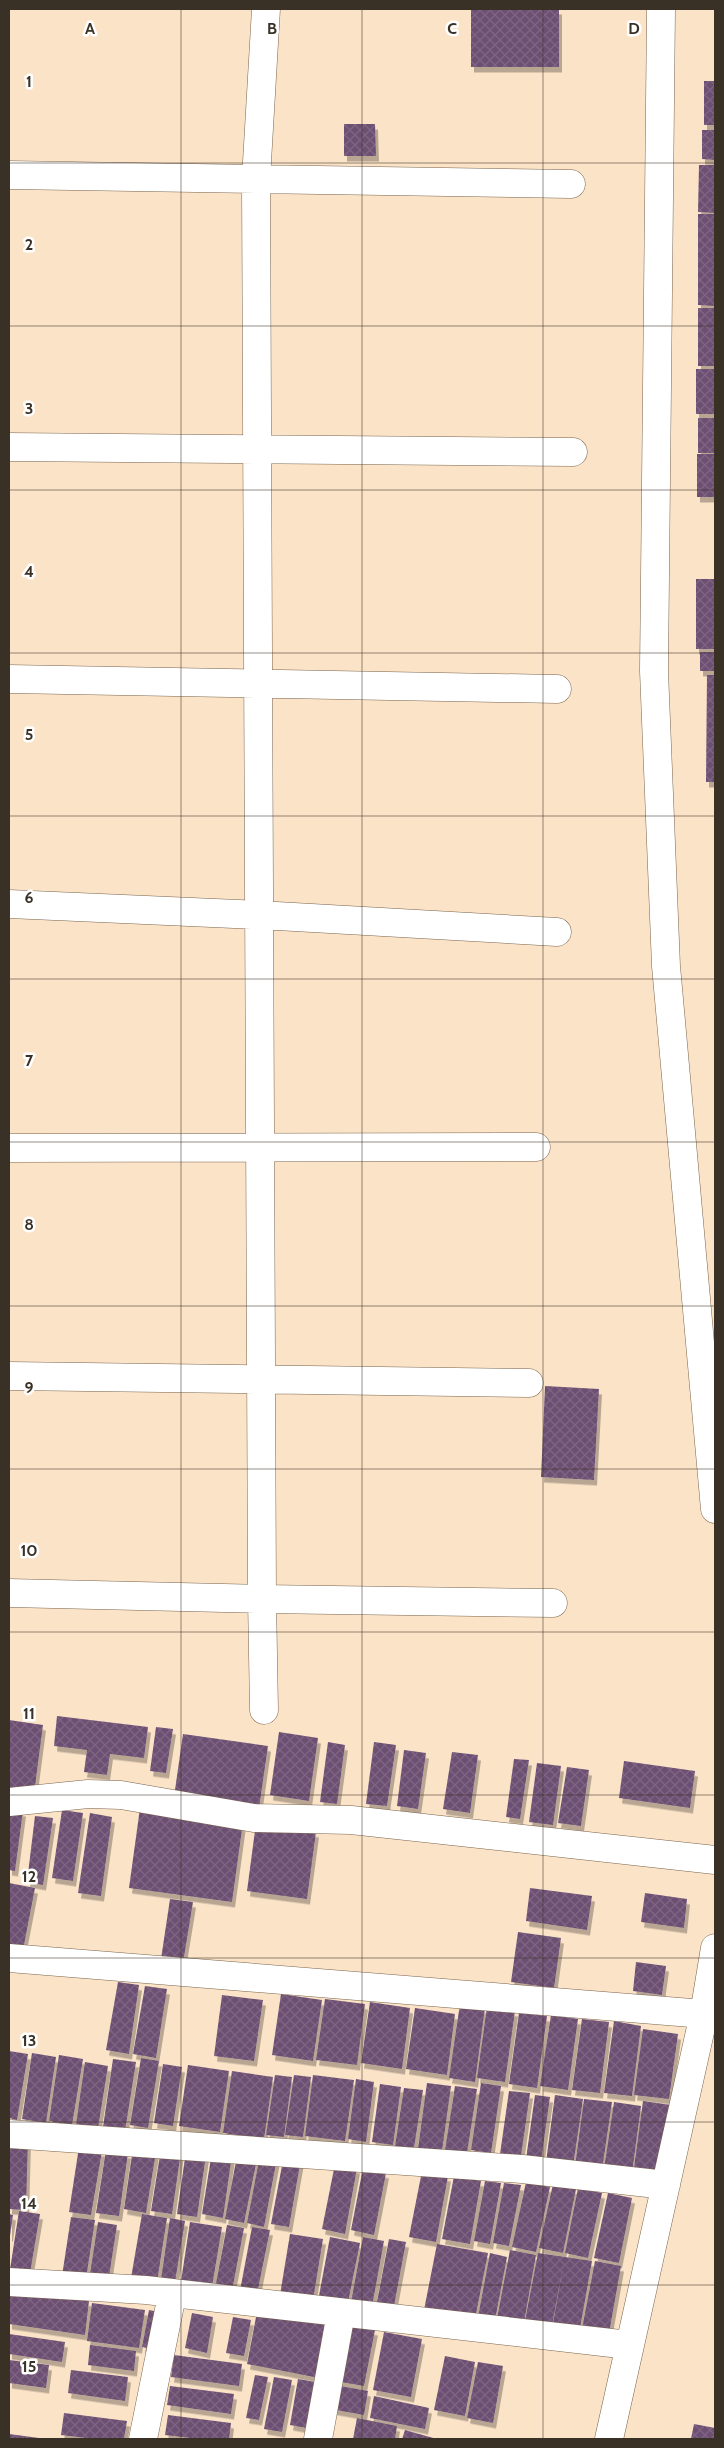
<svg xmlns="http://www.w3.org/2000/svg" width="724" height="2448" viewBox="0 0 724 2448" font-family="Cabin,sans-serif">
  <defs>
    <pattern id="building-cross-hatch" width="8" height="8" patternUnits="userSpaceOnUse" patternTransform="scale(1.25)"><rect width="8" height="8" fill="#6c4f73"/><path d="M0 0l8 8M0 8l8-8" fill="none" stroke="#7e6682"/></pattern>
    <filter id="shadow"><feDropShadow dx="3" dy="5.5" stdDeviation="0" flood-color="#0004"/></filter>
  </defs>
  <rect width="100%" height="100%" fill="#fbe3c8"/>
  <path fill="url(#building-cross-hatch)" filter="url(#shadow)" d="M471,9h88v58h-88z
    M704,81h11v44h-11z
    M344,124h31l1,32h-32z
    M702,130h13v30l-13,-1z
    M699,165h16v48l-17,-1z
    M698,214h17v92l-17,-1z
    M698,308h17v58h-17z
    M696,369h19v45h-19z
    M698,418h17v35h-17z
    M697,454h18v43h-18z
    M696,579h19v70h-19z
    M700,652h15v19h-15z
    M707,675h8v107h-9z
    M545,1386l54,3 -5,91 -53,-3z
    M57,1716l91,11 -4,31 -34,-4 -3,21 -23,-3 3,-22 -33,-4z
    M9,1720l34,5 -9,69 -25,-3z
    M156,1727l17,2 -7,44 -16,-2z
    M279,1732l39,6 -9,63 -39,-6z
    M183,1734l85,12 -10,69 -85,-11z
    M328,1742l17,3 -8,59 -17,-2z
    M374,1742l22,3 -9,61 -21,-2z
    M404,1750l22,3 -8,56 -21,-3z
    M452,1752l26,3 -8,58 -27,-4z
    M514,1759l15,1 -9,59 -14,-2z
    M624,1761l71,10 -5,37 -71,-10z
    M537,1763l24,3 -8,59 -24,-3z
    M567,1767l22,3 -8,56 -23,-3z
    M140,1808l103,14 -11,80 -103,-14z
    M9,1809l14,2 -8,60 -6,-1z
    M62,1810l21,3 -10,68 -21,-3z
    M90,1813l22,4 -11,79 -23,-3z
    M35,1816l18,2 -10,67 -16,-3z
    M256,1823l60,9 -9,67 -60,-8z
    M9,1883l26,5 -12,62 -14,-3z
    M530,1888l62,8 -5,34 -61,-9z
    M645,1893l42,6 -3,29 -43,-6z
    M170,1899l23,3 -10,61 -22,-4z
    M518,1932l43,6 -7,50 -43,-6z
    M636,1962l30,4 -4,29 -29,-4z
    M118,1982l21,3 -10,69 -23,-4z
    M145,1986l22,3 -11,69 -23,-4z
    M281,1994l41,6 -9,61 -41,-6z
    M222,1995l41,5 -9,61 -40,-5z
    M325,1999l40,5 -8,61 -41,-5z
    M370,2002l40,6 -8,61 -41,-6z
    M460,2004l25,4 -10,74 -26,-4z
    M487,2007l28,4 -10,71 -28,-4z
    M415,2008l40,6 -8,61 -41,-6z
    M519,2013l28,3 -10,72 -28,-4z
    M551,2015l27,4 -10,71 -28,-4z
    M582,2019l27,3 -9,71 -28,-3z
    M614,2021l27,5 -9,70 -28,-3z
    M643,2029l35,5 -9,65 -35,-4z
    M9,2051l19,3 -11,66 -8,-2z
    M32,2053l24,4 -10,66 -24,-4z
    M59,2055l24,4 -11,66 -23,-4z
    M141,2058l18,3 -11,67 -18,-3z
    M113,2059l23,3 -11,69 -22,-4z
    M85,2062l23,4 -10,62 -22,-4z
    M163,2064l19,3 -9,59 -19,-3z
    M188,2065l41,6 -9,61 -41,-6z
    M232,2071l41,6 -9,62 -41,-6z
    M275,2075l17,2 -8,60 -18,-2z
    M294,2075l17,2 -8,60 -18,-2z
    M313,2075l41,5 -9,61 -40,-5z
    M356,2079l18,3 -8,60 -18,-3z
    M427,2083l24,3 -9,65 -24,-3z
    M481,2083l20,3 -10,67 -20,-3z
    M380,2084l21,3 -8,58 -21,-3z
    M455,2086l22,3 -10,64 -22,-3z
    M404,2088l19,2 -9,58 -19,-2z
    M509,2091l21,2 -9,63 -21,-2z
    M535,2095l15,2 -9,64 -15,-2z
    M555,2095l28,4 -10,67 -27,-4z
    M584,2099l28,3 -10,68 -27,-4z
    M643,2101l28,4 -10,67 -27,-4z
    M614,2102l27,4 -9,67 -28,-4z
    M9,2138l19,1 -2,71 -17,-1z
    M79,2147l23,4 -11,64 -22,-3z
    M133,2148l23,4 -10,61 -22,-4z
    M161,2149l20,2 -9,63 -21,-3z
    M106,2150l22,3 -9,63 -23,-3z
    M186,2151l20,4 -9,62 -20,-3z
    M212,2152l20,3 -9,63 -21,-4z
    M260,2155l17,3 -13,69 -17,-4z
    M284,2155l17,4 -12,68 -18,-3z
    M237,2156l20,3 -13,64 -19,-4z
    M335,2164l22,4 -12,66 -23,-5z
    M363,2168l23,5 -12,62 -23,-5z
    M422,2171l26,5 -12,66 -27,-5z
    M454,2176l27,5 -11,63 -28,-5z
    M485,2181l16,2 -11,61 -16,-3z
    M526,2182l24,5 -14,65 -24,-5z
    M504,2183l17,2 -12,61 -16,-3z
    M553,2184l23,5 -13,64 -24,-5z
    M578,2188l24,5 -14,65 -23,-5z
    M608,2193l24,5 -13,65 -25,-5z
    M19,2211l21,3 -11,65 -20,-3z
    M9,2214l4,1 -3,21h-1z
    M142,2214l25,4 -10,64 -26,-4z
    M71,2217l24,3 -9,59 -24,-3z
    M170,2218l15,3 -11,67 -14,-2z
    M98,2222l19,3 -9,58 -19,-3z
    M190,2222l32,5 -11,66 -31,-5z
    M227,2225l17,3 -13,68 -17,-2z
    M252,2227l18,3 -14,69 -17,-3z
    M290,2234l33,5 -10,61 -33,-5z
    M330,2237l30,6 -13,64 -29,-6z
    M363,2237l21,4 -13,71 -21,-4z
    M389,2239l17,3 -13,69 -17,-4z
    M437,2244l51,9 -13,66 -51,-9z
    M510,2250l26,5 -13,73 -27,-4z
    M490,2253l17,4 -12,63 -17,-3z
    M538,2253l54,8 -13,73 -27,-5 12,-68 -13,70 -27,-5z
    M595,2261l26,5 -13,73 -27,-5z
    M9,2290l80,11 -4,34 -76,-11z
    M92,2303l53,7 -6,38 -52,-7z
    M149,2310l15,3 -7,37 -15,-3z
    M257,2312l77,14 -10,53 -77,-15z
    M192,2313l21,4 -6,36 -22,-5z
    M233,2317l18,3 -7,36 -18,-3z
    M345,2324l30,6 -11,56 -29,-5z
    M384,2332l38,7 -11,58 -38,-7z
    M9,2334l56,8 -3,20 -53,-8z
    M90,2345l46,6 -2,20 -46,-6z
    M174,2355l68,9 -3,22 -68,-9z
    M445,2356l30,6 -10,54 -31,-6z
    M9,2360l40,5 -3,23 -37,-5z
    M478,2362l25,4 -10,57 -26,-5z
    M71,2370l57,7 -3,24 -57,-8z
    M255,2375l13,2 -9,43 -13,-2z
    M274,2377l18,3 -10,52 -18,-3z
    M298,2379l23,4 -9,46 -22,-4z
    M335,2385l33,6 -4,24 -34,-6z
    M170,2386l64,8 -3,20 -64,-9z
    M374,2396l55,12 -4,21 -55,-11z
    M64,2413l63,8 -3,18h-30l-33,-4z
    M168,2415l63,8 -2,16h-30l-34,-4z
    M357,2418l40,8 -2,13h-42z
    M694,2424l21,4v11h-24z
    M405,2430l32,9h-35z
    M9,2434l30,4v1h-30z"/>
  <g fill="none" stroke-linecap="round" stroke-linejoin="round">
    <g stroke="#7a654d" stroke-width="29">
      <path id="minor" d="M266,9l-10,170 6,1420 291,4
        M661,9l-7,662 12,295 49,543
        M9,175l562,9
        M9,447l564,5
        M9,679l548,10
        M9,904l250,11 298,17
        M9,1148l527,-1
        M9,1376l520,7
        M9,1593l253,6 2,111
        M9,1802l79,-8 33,1 133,23 97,2 364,40
        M9,1958l695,56
        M9,2134l513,35 144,16
        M9,2282l137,8 483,55
        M143,2439l29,-144
        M318,2439l23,-126
        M609,2439l95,-425 11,-66"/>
    </g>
    <use href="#minor" stroke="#fff" stroke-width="28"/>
  </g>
  <path fill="none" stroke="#3a3126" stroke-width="1" stroke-opacity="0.55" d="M181,9v2430M362,9v2430M543,9v2430M9,163h706M9,326h706M9,490h706M9,653h706M9,816h706M9,979h706M9,1142h706M9,1306h706M9,1469h706M9,1632h706M9,1795h706M9,1958h706M9,2122h706M9,2285h706"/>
  <g font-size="16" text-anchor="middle" font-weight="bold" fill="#3a3126" stroke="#fff" stroke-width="5" stroke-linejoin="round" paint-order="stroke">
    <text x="90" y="34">A</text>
    <text x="272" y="34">B</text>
    <text x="452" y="34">C</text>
    <text x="634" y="34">D</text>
    <text x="29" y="87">1</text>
    <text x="29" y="250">2</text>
    <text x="29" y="414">3</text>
    <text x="29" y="577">4</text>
    <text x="29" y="740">5</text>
    <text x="29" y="903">6</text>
    <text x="29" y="1066">7</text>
    <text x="29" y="1230">8</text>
    <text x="29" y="1393">9</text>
    <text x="29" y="1556">10</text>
    <text x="29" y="1719">11</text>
    <text x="29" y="1882">12</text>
    <text x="29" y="2046">13</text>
    <text x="29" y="2209">14</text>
    <text x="29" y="2372">15</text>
  </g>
  <rect width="724" height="2448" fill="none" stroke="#3a3126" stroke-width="20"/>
</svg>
